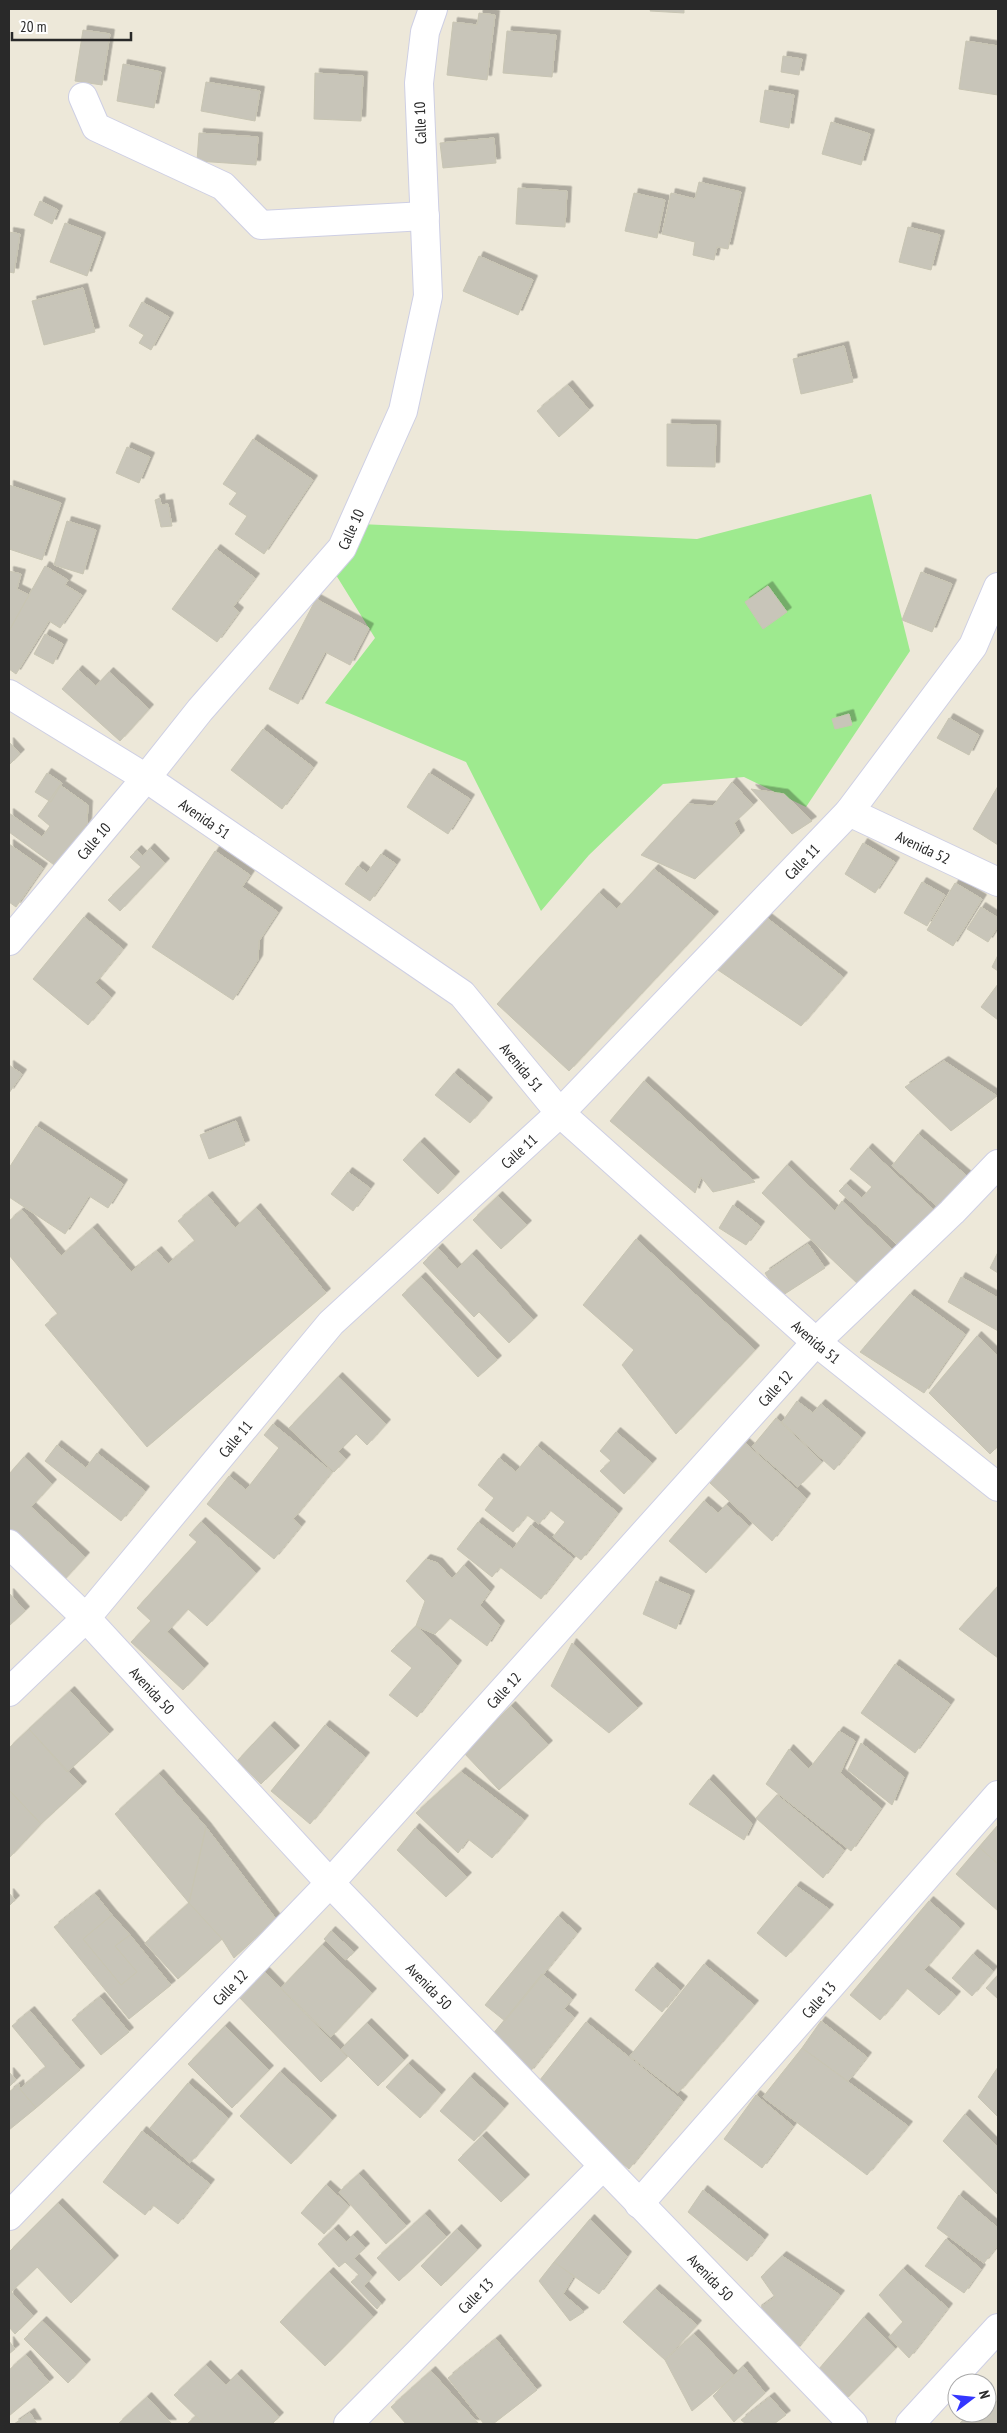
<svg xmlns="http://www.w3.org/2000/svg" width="1007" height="2433" viewBox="0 0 1007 2433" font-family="'PT Sans Narrow',sans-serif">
  <defs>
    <filter id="shadow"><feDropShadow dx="4.5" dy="-4.5" stdDeviation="0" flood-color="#0004"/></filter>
  </defs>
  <rect width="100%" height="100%" fill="#ede8d9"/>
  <path fill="#9eea8f" d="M871,494l39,157 -104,156 -62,-30 -81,7 -74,71 -48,56 -75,-149 -141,-59 50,-65 -39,-63 24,-51 337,15z"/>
  <path fill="#c8c5b9" stroke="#c8c5b3" filter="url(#shadow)" d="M651,9h33v4l-34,-2z
    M479,13l16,2 -8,65 -40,-5 6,-53 24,3z
    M83,30l27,4 -8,51 -27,-4z
    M507,31l49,4 -4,42 -49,-4z
    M966,41l32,5v49l-39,-6z
    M783,56l19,3 -3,16 -18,-3z
    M123,64l38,8 -7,36 -37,-7z
    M315,73l48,3 -2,45 -47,-2z
    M206,82l54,9 -5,30 -54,-10z
    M765,90l29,5 -5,33 -29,-6z
    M831,122l39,12 -9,31 -39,-11z
    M199,133l59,4 -2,28 -59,-4z
    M494,138l2,25 -53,5 -3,-25z
    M699,182l42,10 -13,57 -11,-2 -3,13 -21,-5 2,-13 -33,-8 9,-41 24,6z
    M518,188l49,3 -2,36 -49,-3z
    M634,193l31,7 -8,38 -32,-7z
    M40,201l18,9 -6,14 -18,-9z
    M65,223l36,14 -14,39 -37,-14z
    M908,227l32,8 -9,35 -32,-8z
    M9,232l11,2 -6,39 -5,-1z
    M479,256l54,24 -15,35 -55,-24z
    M83,288l12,44 -51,13 -12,-44z
    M142,302l27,15 -18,33 -12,-7 5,-8 -15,-9z
    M844,346l9,36 -52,12 -8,-35z
    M568,385l21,25 -30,27 -22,-26z
    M667,424l49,1 -1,42 -48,-1z
    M253,439l60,41 -49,74 -29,-20 12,-18 -18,-12 8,-11 -14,-9z
    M127,447l23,10 -11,26 -23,-10z
    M9,485l52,18 -19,57 -33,-11z
    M160,498l1,7 7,-1 4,22 -11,1 -6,-27z
    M67,521l29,9 -13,44 -29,-9z
    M216,549l39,29 -22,29 6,5 -22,30 -45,-33z
    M45,566l23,14 -3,5 17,10 -22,33 -11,-7 -33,53 -7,-5v-38z
    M9,571l12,3 -4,15 12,6 -20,36z
    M921,572l31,12 -20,48 -30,-12z
    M768,586l19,26 -24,17 -18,-27z
    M316,599l53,29 -19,37 -25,-13 -27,52 -29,-15z
    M45,634l18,10 -10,20 -19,-10z
    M78,670l18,16 13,-14 40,37 -29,32 -58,-52z
    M849,714l3,11 -17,4 -3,-10z
    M949,718l30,17 -10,20 -32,-17z
    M263,729l50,38 -31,42 -51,-39z
    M9,742l11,12 -11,11z
    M47,773l15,10 -11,19 -16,-10z
    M429,773l41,26 -22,35 -41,-27z
    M732,782l21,23 -19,18 6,12 -45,44 -54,-24 47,-51 25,2z
    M60,785l28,20 -1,18 -30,44 -48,-35v-19l33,24 8,-11 -12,-10z
    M998,786v59l-25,-16z
    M751,789l33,5 28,27 -20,13z
    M863,843l32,19 -20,31 -30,-19z
    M9,844l34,24 -27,39 -7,-5z
    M150,848l15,15 -45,48 -12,-11 33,-33 -11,-10 7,-7 6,6z
    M215,851l35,24 -8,12 36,25 -19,29 -1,19 -25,40 -81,-53z
    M381,854l15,10 -26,37 -25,-17 13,-18 9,7z
    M654,869l60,47 -145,155 -72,-67 102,-111 18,16z
    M922,882l23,13 -18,31 -23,-13z
    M955,883l27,16 -29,47 -26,-16z
    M981,907l17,11v8l-10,16 -21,-13z
    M763,915l80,62 -42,49 -83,-56z
    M84,917l39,32 -28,34 16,14 -23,28 -55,-46z
    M998,955v16l-6,-4z
    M998,984v36l-17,-13z
    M944,1061l53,35 -46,35 -46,-44z
    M9,1065l13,9 -13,19z
    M454,1073l34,29 -18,21 -35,-28z
    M644,1081l111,101 -42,10 -12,-15 -6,16 -85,-72z
    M236,1121l9,24 -36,14 -9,-24z
    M36,1126l87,58 -15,24 -19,-12 -24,38 -56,-37v-29z
    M918,1134l49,42 -27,33 -48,-43z
    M420,1142l35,34 -17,18 -35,-34z
    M868,1148l65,61 -34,37 -60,-55 7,-7 16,14 10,-11 -22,-18z
    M787,1165l48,46 7,-10 52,50 -34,35 -98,-93z
    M348,1172l22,16 -17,23 -22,-17z
    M208,1196l27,32 21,-20 70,85 -179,154 -102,-122 13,-11 -49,-59v-34l13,-11 39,46 32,-28 38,44 26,-21 11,13 27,-23 -17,-20z
    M498,1196l29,29 -26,24 -28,-29z
    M733,1205l27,21 -14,19 -27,-17z
    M636,1239l119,111 -79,84 -54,-69 12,-15 -51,-45z
    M808,1244l17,24 -45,29 -15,-24z
    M438,1248l19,21 15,-15 61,66 -24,23 -30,-31 -5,5 -51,-54z
    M998,1252v21l-8,-5z
    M421,1277l76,83 -19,17 -76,-82z
    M961,1277l37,21v33l-50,-29z
    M910,1294l55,40 -41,59 -64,-41z
    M977,1336l21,20v90l-8,8 -61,-61z
    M338,1377l48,47 -19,21 -11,-11 -18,18 8,7 -12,13 -45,-44z
    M797,1401l16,12 8,-9 40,33 -27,33 -52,-48z
    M776,1418l46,44 -24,25 -46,-40z
    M273,1424l59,48 -39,47 8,7 -27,33 -67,-55 22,-28 17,14 33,-42 -15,-13z
    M616,1432l36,31 -28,31 -24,-23 11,-10 -11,-10z
    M745,1443l61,55 -34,43 -62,-58z
    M57,1445l29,23 11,-15 48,38 -24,30 -76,-60z
    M537,1446l81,67 -37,47 -28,-23 12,-15 -15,-12 -11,14 -12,-9 -14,17 -28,-22 9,-12 -16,-13 21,-27 17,14z
    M24,1457l28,27 -21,23 54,50 -24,26 -52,-48v-61z
    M704,1501l14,12 8,-8 23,21 -43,47 -37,-32z
    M201,1522l55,51 -49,53 -19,-17 -21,23 37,36 -21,22 -52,-48 20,-21 -14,-13 60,-66 -8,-7z
    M478,1522l35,27 18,-24 42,33 -32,41 -41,-32 -8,10 -35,-28z
    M426,1559l12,4 14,16 12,-14 26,26 -10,14 20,20 -13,21 -37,-28 -15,16 -19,-8 9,-25 -19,-20z
    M656,1581l34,14 -14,34 -33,-15z
    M998,1586v72l-39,-29z
    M9,1593l16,18 -16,15z
    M416,1626l41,39 -40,52 -28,-22 23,-27 -21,-17z
    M572,1643l66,65 -29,25 -58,-47z
    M895,1664l55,40 -35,49 -54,-40z
    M70,1691l39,43 -42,38 -38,-43z
    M511,1706l37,39 -49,45 -36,-38z
    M325,1725l40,32 -55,67 -39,-33z
    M270,1726l25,24 -34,34 -24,-23z
    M29,1729l53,57 -41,38 -32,-34v-42z
    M839,1731l16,10 -15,32 41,35 -30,43 -85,-67 23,-35 20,20z
    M861,1743l43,34 -12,28 -44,-35z
    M461,1772l63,48 -32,38 -24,-19 -10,14 -42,-40z
    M159,1774l47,53 -17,76 -74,-89z
    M709,1779l43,45 -8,16 -55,-36z
    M9,1790l32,34 -32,34z
    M777,1795l67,55 -21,28 -67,-60z
    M998,1825v39l-19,-17z
    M206,1827l70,92 -42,39 -12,-19 -33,-36z
    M415,1828l52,49 -21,20 -49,-47z
    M979,1847l19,17v47l-42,-37z
    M796,1886l33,23 -43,48 -29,-24z
    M9,1893l6,7 -6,6z
    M95,1894l17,21 -29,24 38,46 16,-13 -22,-26 15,-11 41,50 -42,34 -75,-92z
    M929,1901l31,27 -36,42 32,26 -17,19 -32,-27 -27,32 -30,-25z
    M189,1903l33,36 -44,40 -33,-36z
    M112,1915l18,20 -15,11 22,26 -16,13 -38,-46z
    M558,1916l19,17 -72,88 -20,-16z
    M331,1931l23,21 -8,8 -22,-21z
    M322,1945l50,48 -41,44 -50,-49z
    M973,1954l20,17 -21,25 -20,-18z
    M704,1964l50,41 -76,88 -48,-37z
    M653,1967l27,23 -18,22 -27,-22z
    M263,1970l84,87 -26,25 -84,-87z
    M542,1974l30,25 -8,10 10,8 -45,56 -41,-33z
    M998,1975v24l-12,-11z
    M100,1997l29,35 -28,23 -29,-35z
    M30,2011l50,59 -44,38 -16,-19 26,-22 -34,-41z
    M821,2021l46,36 -19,24 -46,-33z
    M586,2022l97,79 -54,68 -97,-79z
    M367,2023l37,37 -26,26 -37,-37z
    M225,2026l44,44 -37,38 -44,-44z
    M802,2048l106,78 -41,49 -104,-78z
    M408,2064l33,30 -21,24 -34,-31z
    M998,2067v50l-20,-20z
    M9,2072l7,8 -7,7z
    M280,2072l52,48 -41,44 -51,-48z
    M470,2077l34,31 -30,33 -34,-30z
    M188,2083l40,35 -38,45 -40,-35z
    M19,2084l1,5 16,19 -27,22v-38z
    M756,2095l37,31 -31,42 -38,-29z
    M965,2114l33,33v48l-55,-54z
    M142,2131l68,53 -32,40 -25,-19 -8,10 -42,-33z
    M482,2136l43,43 -24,23 -43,-42z
    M359,2174l47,52 -20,18 -47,-52z
    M326,2185l23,21 -25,28 -23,-21z
    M703,2190l61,49 -17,22 -59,-49z
    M959,2195l39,33v17l-14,18 -47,-35z
    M58,2203l56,57 -43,43 -34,-36 -26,25 22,24 -18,18 -6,-7v-75z
    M425,2214l21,23 -47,44 -22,-23z
    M590,2219l37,37 -28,38 -45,-32z
    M334,2229l12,13 7,-7 12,13 -11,10 18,19 -8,9 17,18 -4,5 -26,-27 8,-7 -14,-13 -6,5 -21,-23z
    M457,2229l20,21 -36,36 -20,-20z
    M946,2239l35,30 -17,24 -39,-27z
    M782,2256l58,39 -45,56 -38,-41 18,-13 -14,-20z
    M554,2262l20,14 -11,18 21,18 -14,9 -31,-40z
    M903,2269l45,39 -39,50 -20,-21 14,-15 -24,-27z
    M329,2272l44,45 -48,49 -45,-44z
    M655,2289l42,36 -32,35 -42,-38z
    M864,2317l31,32 -51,52 -26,-31z
    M42,2321l44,43 -18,19 -44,-44z
    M694,2334l40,42 -42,35 -27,-51z
    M496,2339l41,51 -44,34h-9l-36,-46z
    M9,2341l6,8 -6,5z
    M26,2355l23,27 -40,34v-46z
    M206,2365l20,20 11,-11 42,43 -7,7h-68l-30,-29z
    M743,2366l22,27 -31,29 -21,-26z
    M431,2371l48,53h-73l-15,-17z
    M147,2397l25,27h-54z
    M770,2397l16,18 -12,9h-28l-5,-4z
    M998,2400v24h-39l11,-11 9,6z
    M30,2413l7,11h-23z
    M196,2416l8,8h-17z"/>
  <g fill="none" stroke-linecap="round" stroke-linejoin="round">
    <g stroke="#cecfe4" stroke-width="30">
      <g id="street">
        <path d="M83,97l13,30 127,59 38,39 164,-9"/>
        <path id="s1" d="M9,694l137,84 316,216 98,119 256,229 182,145"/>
        <path id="s2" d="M849,812l149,70"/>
        <path id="s3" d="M9,941l137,-163 54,-68 142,-162 61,-137 25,-115 -9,-213 6,-51 8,-23"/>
        <path id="s4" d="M9,1544l77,74 245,-295 229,-210 289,-301 124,-166 25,-59"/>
        <path id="s5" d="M639,2204l359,-409"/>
        <path id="s6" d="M9,2216l321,-333 486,-541 136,-130 46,-48"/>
        <path id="s7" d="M348,2424l255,-258"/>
        <path d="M910,2424l88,-96"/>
      </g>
    </g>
    <g stroke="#cecfe4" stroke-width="30">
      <g id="secondary">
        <path id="s8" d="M9,1692l77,-74 244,265 523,541"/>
      </g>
    </g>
    <use href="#street" stroke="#fff" stroke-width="28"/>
    <use href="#secondary" stroke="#fff" stroke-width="28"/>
  </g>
  <g text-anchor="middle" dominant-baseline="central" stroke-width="4.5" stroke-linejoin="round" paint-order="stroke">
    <g font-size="15" fill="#292929" stroke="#fff">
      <text transform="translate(420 123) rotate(-92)">Calle 10</text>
      <text stroke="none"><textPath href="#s3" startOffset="536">Calle 10</textPath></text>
      <text stroke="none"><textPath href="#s1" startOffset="232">Avenida 51</textPath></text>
      <text stroke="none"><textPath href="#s3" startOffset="131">Calle 10</textPath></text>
      <text stroke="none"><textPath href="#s2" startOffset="82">Avenida 52</textPath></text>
      <text stroke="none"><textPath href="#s4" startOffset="1150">Calle 11</textPath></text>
      <text stroke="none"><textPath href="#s1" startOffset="638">Avenida 51</textPath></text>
      <text stroke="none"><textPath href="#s4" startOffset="745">Calle 11</textPath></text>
      <text stroke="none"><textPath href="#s1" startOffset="1041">Avenida 51</textPath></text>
      <text stroke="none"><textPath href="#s6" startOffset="1128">Calle 12</textPath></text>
      <text stroke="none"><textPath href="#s4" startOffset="340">Calle 11</textPath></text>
      <text stroke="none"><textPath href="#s8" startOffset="205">Avenida 50</textPath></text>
      <text stroke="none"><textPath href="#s6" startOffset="722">Calle 12</textPath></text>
      <text stroke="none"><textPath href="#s8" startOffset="610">Avenida 50</textPath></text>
      <text stroke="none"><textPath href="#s6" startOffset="318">Calle 12</textPath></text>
      <text stroke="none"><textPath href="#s5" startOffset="272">Calle 13</textPath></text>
      <text stroke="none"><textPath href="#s8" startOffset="1015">Avenida 50</textPath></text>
      <text stroke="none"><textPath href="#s7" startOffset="181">Calle 13</textPath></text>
    </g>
  </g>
  <rect width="1007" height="2433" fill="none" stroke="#292929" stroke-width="20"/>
  <g transform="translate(972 2398) rotate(74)"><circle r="24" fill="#ffffff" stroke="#a9a9a9"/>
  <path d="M0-4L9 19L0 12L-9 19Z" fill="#3436ff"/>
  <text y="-8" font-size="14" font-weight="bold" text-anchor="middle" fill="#292929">N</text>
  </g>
  <path d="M12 32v8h119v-8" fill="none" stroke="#292929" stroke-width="2.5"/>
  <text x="20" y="32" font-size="15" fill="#292929" stroke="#ffffff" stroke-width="4" paint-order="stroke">20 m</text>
</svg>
